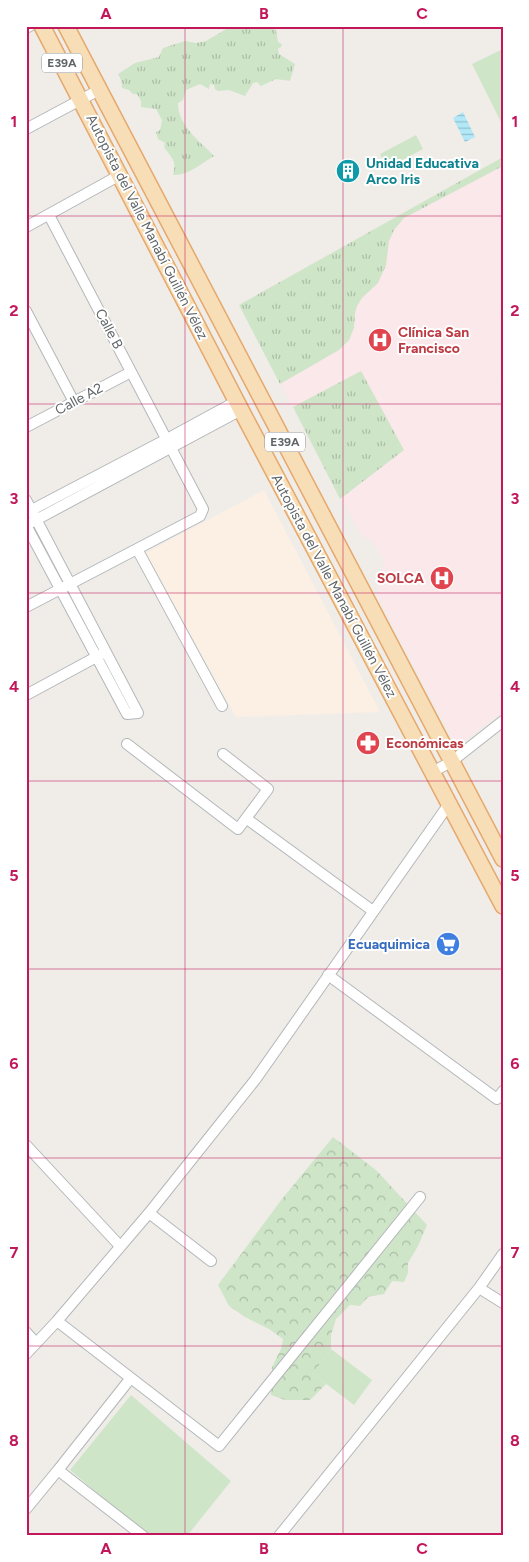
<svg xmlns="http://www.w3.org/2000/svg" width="529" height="1562" viewBox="0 0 529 1562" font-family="Figtree,sans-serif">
  <defs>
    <pattern id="grass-tufts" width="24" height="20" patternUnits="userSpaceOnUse" patternTransform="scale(1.25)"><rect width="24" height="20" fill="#cee5c8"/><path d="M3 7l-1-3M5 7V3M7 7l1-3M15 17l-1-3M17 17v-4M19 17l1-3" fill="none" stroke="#abbda6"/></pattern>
    <pattern id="forest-crowns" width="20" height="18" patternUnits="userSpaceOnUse" patternTransform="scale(1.25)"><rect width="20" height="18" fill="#cee5c8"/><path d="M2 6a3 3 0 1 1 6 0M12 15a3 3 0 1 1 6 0" fill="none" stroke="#abbda6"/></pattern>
    <pattern id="water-rules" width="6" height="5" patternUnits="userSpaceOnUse" patternTransform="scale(1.25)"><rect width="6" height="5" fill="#b2e8f7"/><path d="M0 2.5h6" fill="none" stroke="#94c0cc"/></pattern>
  </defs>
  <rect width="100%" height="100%" fill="#f0ede9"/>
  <path fill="#fbf0e3" d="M264,490l116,222 -144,5 -90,-164z"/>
  <path fill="#fae8ea" d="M503,157v217l-71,54 71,-53v336l-46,36 -80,-151 7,-35 -11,-19 -13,-8 -121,-229z"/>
  <path fill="url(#grass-tufts)" d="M238,26h31l3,3 4,1 2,12 4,2 -1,3 -3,2 1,5 16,10 -5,17 -14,-2 -15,7 -4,-4 -4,1 -8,13 -16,-6 -11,1 -3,-2 -1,-4 -4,-1 -1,5 -9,-5 -14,6 -3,10 -5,3c0,23 22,38 36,53 -12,7 -26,20 -41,19 4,-15 -1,-16 -9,-28l1,-4 -7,-4 -2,-7 4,-2 2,-10 -6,-11 -15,-2v-6l-4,-7h-4l-4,-4 -7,-2 -1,-8 -3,-6 17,-11 24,-6 4,-9 22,-7 11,2 10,-2 22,-13 3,-1 4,1z
    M503,157v9l-99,52 -10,12 -5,11 -3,24 -8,18 -16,15 -5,8 -2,7 -1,15 -5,12 -10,10 -59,34 -41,-79z
    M361,371l43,79 -64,49 -47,-92z"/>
  <path fill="url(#forest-crowns)" d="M333,1137l43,33 51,55 -9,21 -10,17v10l-4,9 -12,-1 -8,13 -16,3 -8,9 -10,-1 -14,14 -5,16v14l-18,25 13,10 -16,16h-25l-14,-5 1,-28 9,-18 2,-10 -14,-10 -24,-12 -16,-11 -11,-21 64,-86z"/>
  <path fill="#cee5c8" d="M503,49v77l-31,-62z
    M416,135l7,14 -36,19 -7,-14z
    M331,1349l41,31 -18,25 -41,-31z
    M131,1395l100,86 -44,55h-39l-78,-66z"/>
  <path fill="url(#water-rules)" d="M463,112l12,25 -10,5 -12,-24z"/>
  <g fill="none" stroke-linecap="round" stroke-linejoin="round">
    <g stroke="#b3b7b9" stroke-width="12">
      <path id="minor" d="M26,28l4,-2
        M26,129l73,-39
        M26,227l94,-52
        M26,311l48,91
        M26,427l105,-55
        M26,500l112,213 -11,1 -101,-189
        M26,513l141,-74 70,-38
        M32,522l209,-112
        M137,549l85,157
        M26,607l174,-91 3,-7 -152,-290
        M26,695l74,-40
        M127,744l111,85 30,-40 -45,-35
        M432,772l19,-10 52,-41
        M247,819l126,92
        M328,975l169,124 6,-8
        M26,1145l94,101
        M149,1213l62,48
        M479,1288l24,15
        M57,1321l162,125 201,-249
        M26,1332l10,11
        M26,1354l31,-33 92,-108 106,-133 194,-276
        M130,1379l-72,91 85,66
        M26,1509l32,-39
        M279,1536l200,-248 24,-34"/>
    </g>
    <g stroke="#e5a86d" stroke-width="18">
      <path id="primary" d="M42,26l199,384 262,496
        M66,26l437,833"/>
    </g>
    <use href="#minor" stroke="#fff" stroke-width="10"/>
    <use href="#primary" stroke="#f8deb6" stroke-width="15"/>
  </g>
  <path fill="none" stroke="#c2185b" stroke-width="1" stroke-opacity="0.55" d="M185,26v1510M343,26v1510M26,216h477M26,404h477M26,593h477M26,781h477M26,969h477M26,1158h477M26,1346h477"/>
  <defs>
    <g id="building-disc" transform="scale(1.25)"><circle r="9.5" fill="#0f9aa8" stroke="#fff"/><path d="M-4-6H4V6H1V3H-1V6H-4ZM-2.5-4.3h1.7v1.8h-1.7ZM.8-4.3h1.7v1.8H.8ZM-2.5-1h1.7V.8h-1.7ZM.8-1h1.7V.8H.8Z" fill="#fff"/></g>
    <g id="hospital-disc" transform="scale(1.25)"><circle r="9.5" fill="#e0444e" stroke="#fff"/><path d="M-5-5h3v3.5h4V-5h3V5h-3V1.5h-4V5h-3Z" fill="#fff"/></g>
    <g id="pharmacy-disc" transform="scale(1.25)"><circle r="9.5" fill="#e0444e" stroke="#fff"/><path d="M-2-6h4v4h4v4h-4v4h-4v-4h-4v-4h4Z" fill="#fff"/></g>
    <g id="supermarket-disc" transform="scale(1.25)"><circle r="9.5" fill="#3f7fe0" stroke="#fff"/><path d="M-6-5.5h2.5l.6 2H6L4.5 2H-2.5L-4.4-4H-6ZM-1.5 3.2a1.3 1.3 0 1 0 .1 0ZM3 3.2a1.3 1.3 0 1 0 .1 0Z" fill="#fff"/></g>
  </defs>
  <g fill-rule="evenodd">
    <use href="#building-disc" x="348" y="171"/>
    <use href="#hospital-disc" x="380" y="340"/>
    <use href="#hospital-disc" x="442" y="578"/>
    <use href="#pharmacy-disc" x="368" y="743"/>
    <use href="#supermarket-disc" x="448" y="944"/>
  </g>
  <g text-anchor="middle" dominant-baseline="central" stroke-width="4" stroke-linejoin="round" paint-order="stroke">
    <g fill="#fff" stroke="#909395" stroke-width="1">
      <rect x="42" y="53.5" width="40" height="19" rx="4"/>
      <rect x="265" y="432.5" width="40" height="19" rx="4"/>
    </g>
    <g font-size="12" font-weight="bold" fill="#606567">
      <text x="62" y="63">E39A</text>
      <text x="285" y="442">E39A</text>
    </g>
    <g font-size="14" font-weight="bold" fill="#0d838f" stroke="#fff" text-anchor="start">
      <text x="366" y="163">Unidad Educativa<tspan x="366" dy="16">Arco Iris</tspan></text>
    </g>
    <g font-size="14" fill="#606567" stroke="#fff">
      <text transform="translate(147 227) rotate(63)">Autopista del Valle Manabí Guillén Vélez</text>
      <text transform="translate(109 329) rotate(62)">Calle B</text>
      <text transform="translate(79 399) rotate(-28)">Calle A2</text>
      <text transform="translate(334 586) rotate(62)">Autopista del Valle Manabí Guillén Vélez</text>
    </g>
    <g font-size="14" font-weight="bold" fill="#be3a42" stroke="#fff" text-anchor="start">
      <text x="398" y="332">Clínica San<tspan x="398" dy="16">Francisco</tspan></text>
      <text x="424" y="578" text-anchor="end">SOLCA</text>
      <text x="386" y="743">Económicas</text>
    </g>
    <g font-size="14" font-weight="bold" fill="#366cbe" stroke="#fff" text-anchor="end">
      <text x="430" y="944">Ecuaquimica</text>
    </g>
  </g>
  <rect width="529" height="1562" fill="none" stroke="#ffffff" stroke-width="55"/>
  <rect x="28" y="28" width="474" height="1506" fill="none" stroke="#c2185b" stroke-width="2"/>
  <g font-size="16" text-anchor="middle" font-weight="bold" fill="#c2185b">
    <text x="106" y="19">A</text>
    <text x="264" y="19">B</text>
    <text x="422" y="19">C</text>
    <text x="14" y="127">1</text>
    <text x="515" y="127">1</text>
    <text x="14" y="316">2</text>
    <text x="515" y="316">2</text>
    <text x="14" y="504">3</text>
    <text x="515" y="504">3</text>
    <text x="14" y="692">4</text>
    <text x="515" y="692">4</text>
    <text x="14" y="881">5</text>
    <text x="515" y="881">5</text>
    <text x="14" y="1069">6</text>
    <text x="515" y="1069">6</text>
    <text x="14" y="1258">7</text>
    <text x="515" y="1258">7</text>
    <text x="14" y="1446">8</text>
    <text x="515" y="1446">8</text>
    <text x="106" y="1554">A</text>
    <text x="264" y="1554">B</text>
    <text x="422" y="1554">C</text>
  </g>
</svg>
